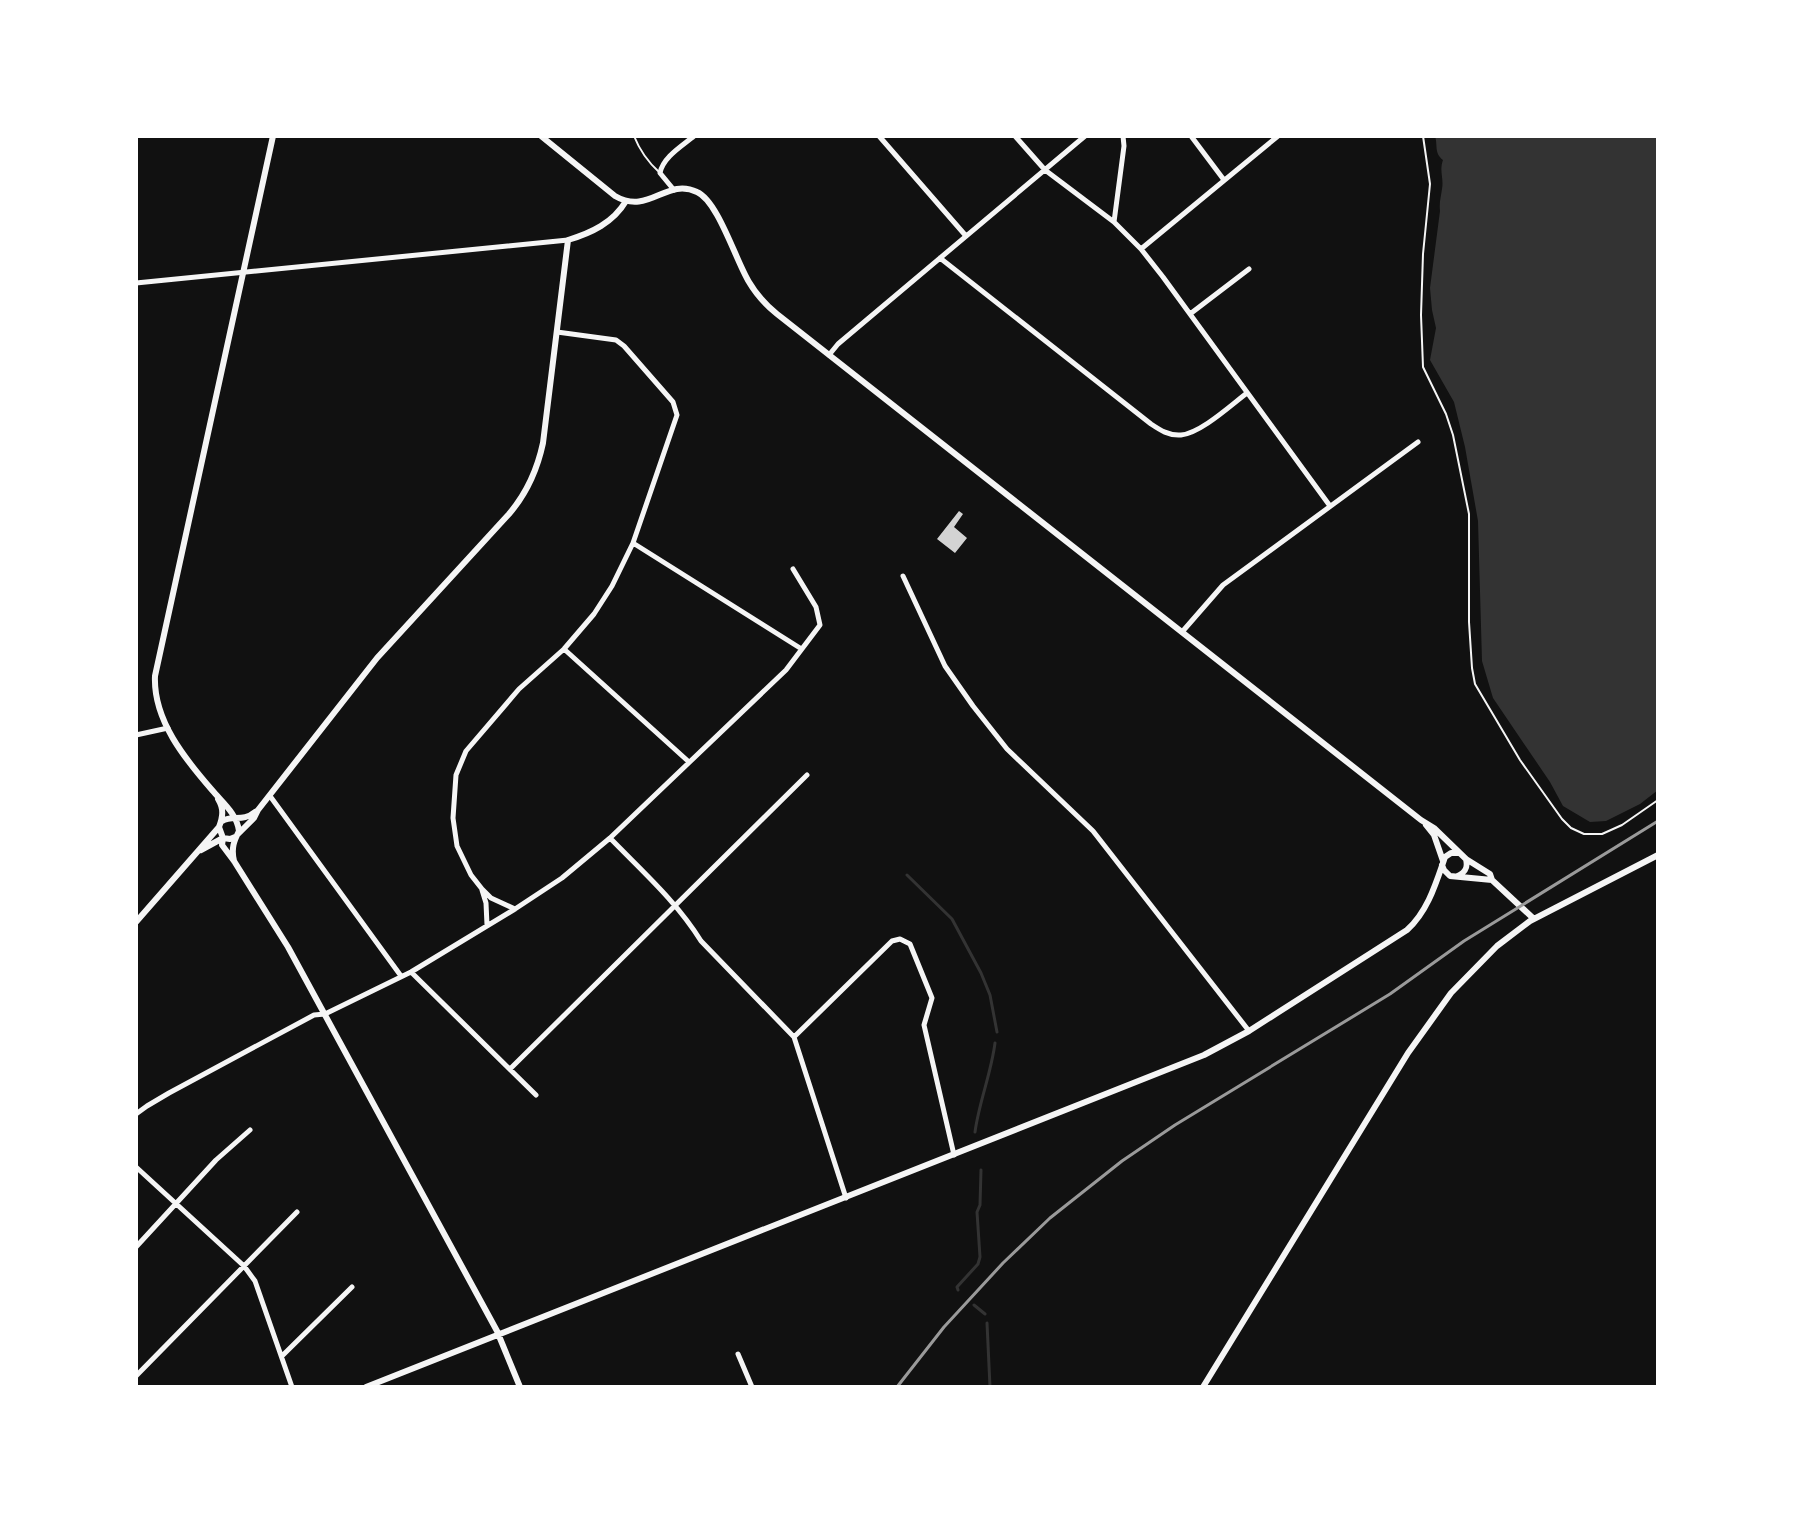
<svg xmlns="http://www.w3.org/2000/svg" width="1794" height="1523" viewBox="0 0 1794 1523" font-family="'Space Grotesk',sans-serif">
  <rect width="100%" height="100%" fill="#111"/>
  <path fill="#333" d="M1435,136h223v654l-18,14 -34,17 -16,1 -27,-16 -13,-24 -57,-84 -11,-37 -4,-140 -13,-74 -11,-45 -24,-42 6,-32 -4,-18 -2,-22 10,-77c-1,-9 1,-14 2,-22 2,-11 -3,-18 1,-29 -9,-7 -5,-14 -8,-24z"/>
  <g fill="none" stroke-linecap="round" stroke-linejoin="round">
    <path stroke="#333" stroke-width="3" d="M907,875l45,44 29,54 9,22 7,37
      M975,1132c4,-30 16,-58 20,-89
      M958,1290l-1,-3 21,-23 2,-7 -3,-45 3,-7 1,-35
      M974,1305l11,9
      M987,1323l3,64"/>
  </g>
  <path fill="#d3d3d3" d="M959,511l4,3 -9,13 13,11 -12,15 -18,-14z"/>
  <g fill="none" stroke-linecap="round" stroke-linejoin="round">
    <path stroke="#f5f5f5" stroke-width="2" d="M1423,136l7,48 -7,70 -2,61 2,52 23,47 7,21 16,79v108l3,46 3,16 45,76 42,59 9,9 13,6h18l20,-9 36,-25"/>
    <path stroke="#f5f5f5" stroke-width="2" d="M634,136c6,15 14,26 25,36"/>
    <path stroke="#f5f5f5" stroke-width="5" d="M879,136l87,100
      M1015,136l30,34 69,52 27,27 22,28 167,229
      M1191,136l33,44
      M674,190l-14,-17c3,-16 22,-27 34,-37
      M1114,222l10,-76 -1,-10
      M1141,249l137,-113
      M940,258l211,166c9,6 18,12 30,11 20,-2 50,-30 66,-42
      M136,283l432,-43
      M1190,314l59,-45
      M829,355l9,-11 247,-208
      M633,543l167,105
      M903,576l42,90 28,40 34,43 86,82 156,200
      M1182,632l41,-47 195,-143
      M564,649l125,113
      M136,735l32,-7
      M270,796l131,180
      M610,838c32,33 67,64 91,103l93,96 52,161
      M482,890l4,13 1,22
      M515,909l-24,-11 -9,-9 -11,-14 -14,-29 -4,-28 3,-43 10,-24 53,-62 45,-40 30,-35 18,-28 21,-43 44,-128 -4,-13 -49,-56 -8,-6 -59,-8
      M411,972l125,123
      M794,1037l98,-96 8,-2 10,5 22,54 -8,27 30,130
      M510,1069l297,-294
      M136,1114l11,-8 22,-13 145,-78 11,-1 86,-42 104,-63 47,-31 48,-40 176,-168 34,-45 -4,-18 -23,-38
      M136,1167l108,99 11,15 37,106
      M136,1247l80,-87 34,-30
      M738,1354l14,33
      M282,1356l70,-69
      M136,1376l161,-164"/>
    <path stroke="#f5f5f5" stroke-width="6" d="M541,136l74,60c34,20 51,-19 82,-4 21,9 39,69 52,90 7,12 17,23 28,32l644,506 13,8 32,31 24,15 2,6 42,39
      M222,821c11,-6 21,1 33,-9
      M1426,825l8,10 9,26
      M219,827l4,11 -1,7 12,16 54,86 209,384 23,56
      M238,834l16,-16 4,-8 119,-152 132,-144c18,-21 28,-43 34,-71l25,-203c23,-7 45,-17 58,-39
      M201,850l22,-12 7,1 5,-2
      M234,861c-3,-13 0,-20 5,-30 -2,-17 -16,-28 -27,-41 -27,-31 -59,-70 -57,-114l118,-540
      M1442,865l2,5 6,6 42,4
      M1458,876c8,-4 10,-9 8,-17
      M136,922l83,-95c4,-11 5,-18 -1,-28
      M366,1387l838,-332 45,-24 158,-101c21,-19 29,-47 38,-73l6,-4h7
      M1203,1387l205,-334 43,-60 46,-47 33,-25 128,-66"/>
    <path stroke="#9a9a9a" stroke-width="3" d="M897,1387l47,-60 59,-64 47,-45 72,-57 53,-36 215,-131 74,-53 194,-120"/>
  </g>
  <rect width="1794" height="1523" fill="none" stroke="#ffffff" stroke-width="276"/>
</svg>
